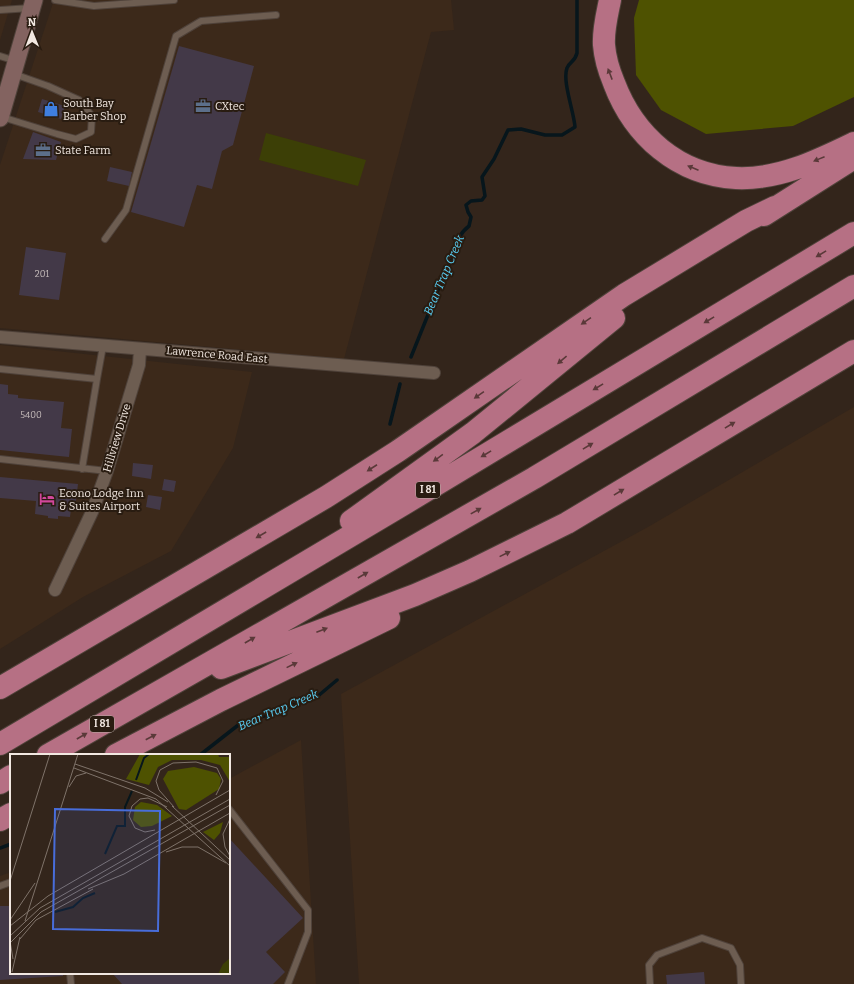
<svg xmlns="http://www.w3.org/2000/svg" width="854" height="984" viewBox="0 0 854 984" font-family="Bitter,serif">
  <rect width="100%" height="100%" fill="#33251b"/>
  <path fill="#3c291a" d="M0,0h12l-12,40z
    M54,0h397l3,30 -23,2 -87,327 -344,-31v-163z
    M0,345l252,27 -19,76 -62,103 -88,46 -83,52z
    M854,407v577h-495l-18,-290 307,-167z
    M301,740l15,244h-316v-108l11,-4v101h218v-194z"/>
  <path fill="#3c3f06" d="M266,133l100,27 -8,26 -99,-26z"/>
  <path fill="#4e5201" d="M639,0h215v97l-61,29 -87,8 -45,-24 -25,-35 -2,-57z"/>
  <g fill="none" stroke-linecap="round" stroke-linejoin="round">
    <path stroke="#07161c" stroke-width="3.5" d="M411,357l35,-87c2,-4 5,-8 7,-12 6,-13 2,-21 16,-32l2,-9 -3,-5 -2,-7 5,-4 11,-1 3,-4 -3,-19 12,-18 14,-29 13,-1 24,6h17l13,-8c-1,-15 -13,-46 -8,-59 2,-6 8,-6 10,-15v-53
      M390,424l10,-40
      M200,755l37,-29 81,-30 19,-16
      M0,848l11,-4"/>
  </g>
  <path fill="#433948" d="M179,46l75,20 -21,79 -11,6 -10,38 -15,-4 -13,42 -53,-15z
    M42,99l23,7 -4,13 -23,-7z
    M33,132l28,10 -5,18 -33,-1z
    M110,167l22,5 -3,14 -22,-5z
    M26,247l40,6 -7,47 -40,-5z
    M0,384l8,1v9l10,1v3l46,4 -3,26 11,1 -3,28 -69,-7z
    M133,463l20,2 -2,14 -19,-3z
    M0,477l78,7 -3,25h-4l-1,8 -12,-1v3l-10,-1v-2l-13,-2 1,-13 -36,-3z
    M164,479l12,2 -2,11 -12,-2z
    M148,495l14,2 -2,13 -14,-3z
    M229,838l74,80 -37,34 19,20 -12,12h-151l-10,-11h117z
    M0,906h11v67h52v3l-63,4z
    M704,972l1,12h-38l-1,-9z"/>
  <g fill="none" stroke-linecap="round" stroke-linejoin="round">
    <g stroke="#4f423a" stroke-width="8">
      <path id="lane" d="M55,0l39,6 80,-6
        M0,10l31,-2
        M0,56l16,5
        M2,117l55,17 19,5 15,-7 1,-16 -13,-16 -31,-14 -34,-12
        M105,239l21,-29 50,-174 25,-15 75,-6
        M0,369l97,10 6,-33
        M0,459l107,12
        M82,469l15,-90
        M229,809l79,101v22l-20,52
        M0,886l11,-4
        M70,973l1,11
        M650,984l-1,-19 8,-10 45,-17 29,10 9,17 1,19"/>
    </g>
    <g stroke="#4f423a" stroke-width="14">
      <path id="street" d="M0,337l434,36
        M55,590l37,-78 15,-41 32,-106 1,-16"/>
    </g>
    <g stroke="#4f423a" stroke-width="19">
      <path id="secondary" d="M0,118l34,-118"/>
    </g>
    <g stroke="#4f423a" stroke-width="24">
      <path id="highway" d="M610,0c-3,15 -7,30 -6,45 1,13 5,26 10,38 20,53 64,92 122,95 42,2 81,-17 118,-35
        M764,215l90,-57
        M351,521l122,-88 141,-115
        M221,668l194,-73 55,-24 97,-48 287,-172
        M0,688l326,-191 72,-46 226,-156 122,-74 29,-14
        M0,744l404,-240 450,-271
        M48,755l486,-277 320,-192
        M116,755l105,-55 168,-82
        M0,783l11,-7
        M0,820l11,-6"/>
    </g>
    <use href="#lane" stroke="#6d5d51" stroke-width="6"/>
    <use href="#street" stroke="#6d5d51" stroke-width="12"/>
    <use href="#secondary" stroke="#836360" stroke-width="17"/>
    <use href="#highway" stroke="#b67084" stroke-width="22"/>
  </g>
  <defs><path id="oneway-solid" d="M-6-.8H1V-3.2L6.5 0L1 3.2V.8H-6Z"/></defs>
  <g fill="#5a3939">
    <use href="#oneway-solid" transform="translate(610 74) rotate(-111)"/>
    <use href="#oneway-solid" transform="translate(819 159) rotate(158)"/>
    <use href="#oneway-solid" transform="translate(693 168) rotate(-157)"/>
    <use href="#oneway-solid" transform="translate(821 254) rotate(149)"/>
    <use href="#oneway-solid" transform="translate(709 320) rotate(149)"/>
    <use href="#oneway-solid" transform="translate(586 321) rotate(146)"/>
    <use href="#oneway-solid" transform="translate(562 360) rotate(140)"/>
    <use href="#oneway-solid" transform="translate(598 387) rotate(149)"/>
    <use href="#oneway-solid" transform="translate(479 395) rotate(145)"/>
    <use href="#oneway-solid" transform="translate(730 425) rotate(-31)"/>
    <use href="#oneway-solid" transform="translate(588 446) rotate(-31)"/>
    <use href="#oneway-solid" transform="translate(486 454) rotate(149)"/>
    <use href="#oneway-solid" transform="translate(438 458) rotate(144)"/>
    <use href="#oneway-solid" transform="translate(372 468) rotate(147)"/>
    <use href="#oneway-solid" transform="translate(619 492) rotate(-31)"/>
    <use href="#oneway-solid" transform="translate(476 511) rotate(-29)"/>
    <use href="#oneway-solid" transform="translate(261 535) rotate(150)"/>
    <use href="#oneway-solid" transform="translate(505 554) rotate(-26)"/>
    <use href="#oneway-solid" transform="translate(363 575) rotate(-30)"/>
    <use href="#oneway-solid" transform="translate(322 630) rotate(-21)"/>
    <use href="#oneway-solid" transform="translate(250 640) rotate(-30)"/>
    <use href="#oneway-solid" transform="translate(292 665) rotate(-26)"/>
    <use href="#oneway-solid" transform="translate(82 736) rotate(-30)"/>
    <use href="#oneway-solid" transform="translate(151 737) rotate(-28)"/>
  </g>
  <defs>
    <g id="office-bare" transform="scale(1.2)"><path d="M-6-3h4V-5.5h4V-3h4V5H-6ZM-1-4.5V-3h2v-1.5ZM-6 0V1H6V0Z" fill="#5c6f8a" stroke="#291c11" stroke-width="2.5" paint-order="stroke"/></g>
    <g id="shop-bare" transform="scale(1.2)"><path d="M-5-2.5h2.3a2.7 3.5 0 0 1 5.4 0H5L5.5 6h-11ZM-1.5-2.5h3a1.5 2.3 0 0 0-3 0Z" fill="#3f7fe0" stroke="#291c11" stroke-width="2.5" paint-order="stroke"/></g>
    <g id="hotel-bare" transform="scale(1.2)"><path d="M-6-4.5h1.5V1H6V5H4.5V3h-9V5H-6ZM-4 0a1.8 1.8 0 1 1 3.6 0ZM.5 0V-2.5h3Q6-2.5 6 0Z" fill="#d1479c" stroke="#291c11" stroke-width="2.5" paint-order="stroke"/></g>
  </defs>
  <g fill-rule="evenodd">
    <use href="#office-bare" x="203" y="106"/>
    <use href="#shop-bare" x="51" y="109"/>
    <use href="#office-bare" x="43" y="150"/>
    <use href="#hotel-bare" x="47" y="499"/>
  </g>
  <g text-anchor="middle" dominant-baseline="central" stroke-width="4" stroke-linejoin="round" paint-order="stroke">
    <g font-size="9" fill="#c6bcbb">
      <text x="42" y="274">201</text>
      <text x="31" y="415">5400</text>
    </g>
    <g fill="#291c11" stroke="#b6aba3" stroke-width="1">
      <rect x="416" y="482" width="24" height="16" rx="3"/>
      <rect x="90" y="716" width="24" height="16" rx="3"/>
    </g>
    <g font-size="10" font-weight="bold" fill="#f2e8e1">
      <text x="428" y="490">I 81</text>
      <text x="102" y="724">I 81</text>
    </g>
    <g font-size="11" fill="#f2e8e1" stroke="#291c11" text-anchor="start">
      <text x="63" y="103">South Bay<tspan x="63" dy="13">Barber Shop</tspan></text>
      <text x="215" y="106">CXtec</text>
      <text x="55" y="150">State Farm</text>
      <text x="59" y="493">Econo Lodge Inn<tspan x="59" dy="13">&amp; Suites Airport</tspan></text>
    </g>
    <g font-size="11" fill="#f2e8e1" stroke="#291c11">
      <text transform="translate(217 355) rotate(5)">Lawrence Road East</text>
      <text transform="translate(117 438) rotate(-73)">Hillview Drive</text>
    </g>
    <g font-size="12" font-style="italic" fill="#59cef4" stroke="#291c11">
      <text transform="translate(444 275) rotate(-67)">Bear Trap Creek</text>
      <text transform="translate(278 710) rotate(-23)">Bear Trap Creek</text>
    </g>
  </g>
  <g transform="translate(10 754)">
    <rect width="220" height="220" fill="#33251b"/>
    <path d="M220,204v16h-12l5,-10z" fill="#3c3f06"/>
    <path d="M130,0h78l1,3h11v25l-10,-17 -19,-5h-29l-14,7 -9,18 -23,-6zM184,13l23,6 4,6 -2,10 -33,21 -7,-1 -16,-30 5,-8zM131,48l16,3 15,11 -20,10 -11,1 -8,-7 2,-13zM213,68l-3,11 -6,7 -11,-8z" fill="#4e5201"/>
    <path fill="none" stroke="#07161c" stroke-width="2" d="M126,26l8,-22 5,-4M95,100l12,-28h8v-19l7,-16M45,158l18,-5 10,-9 12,-5"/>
    <path fill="none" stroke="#7f736a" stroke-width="1" d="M65,10l70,24 23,14M64,14l82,31 74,67M59,33l7,-11 10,-3M162,52l58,54M164,53l-15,-17 -3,-9 4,-11 13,-7 23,-1 21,6 6,13 -7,14M220,65l-7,15 2,13 5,9M145,76l-10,2 -10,-4 -6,-12 3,-10 8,-7 8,-1 19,9M156,98l16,-5h16l28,16M0,127l40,-127M78,135l36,-15 106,-61M0,166l25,-37M15,167l53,-167M0,172l38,-30 182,-106M0,182l30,-28 190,-109M10,185l16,-19 57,-31M0,187l3,18M0,189l31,-31 189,-107M2,218l8,-35"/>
    <path fill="#486dda" fill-opacity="0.15" stroke="#486dda" stroke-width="2" d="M45,55l105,2 -2,120 -105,-2z"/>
    <rect width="220" height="220" fill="none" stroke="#f2e8e1" stroke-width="2"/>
  </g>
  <g transform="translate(32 32) rotate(359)" stroke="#291c11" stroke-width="3" paint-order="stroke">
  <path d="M0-3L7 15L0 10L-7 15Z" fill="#f2e8e1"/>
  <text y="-6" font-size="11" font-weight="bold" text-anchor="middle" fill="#f2e8e1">N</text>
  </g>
</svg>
